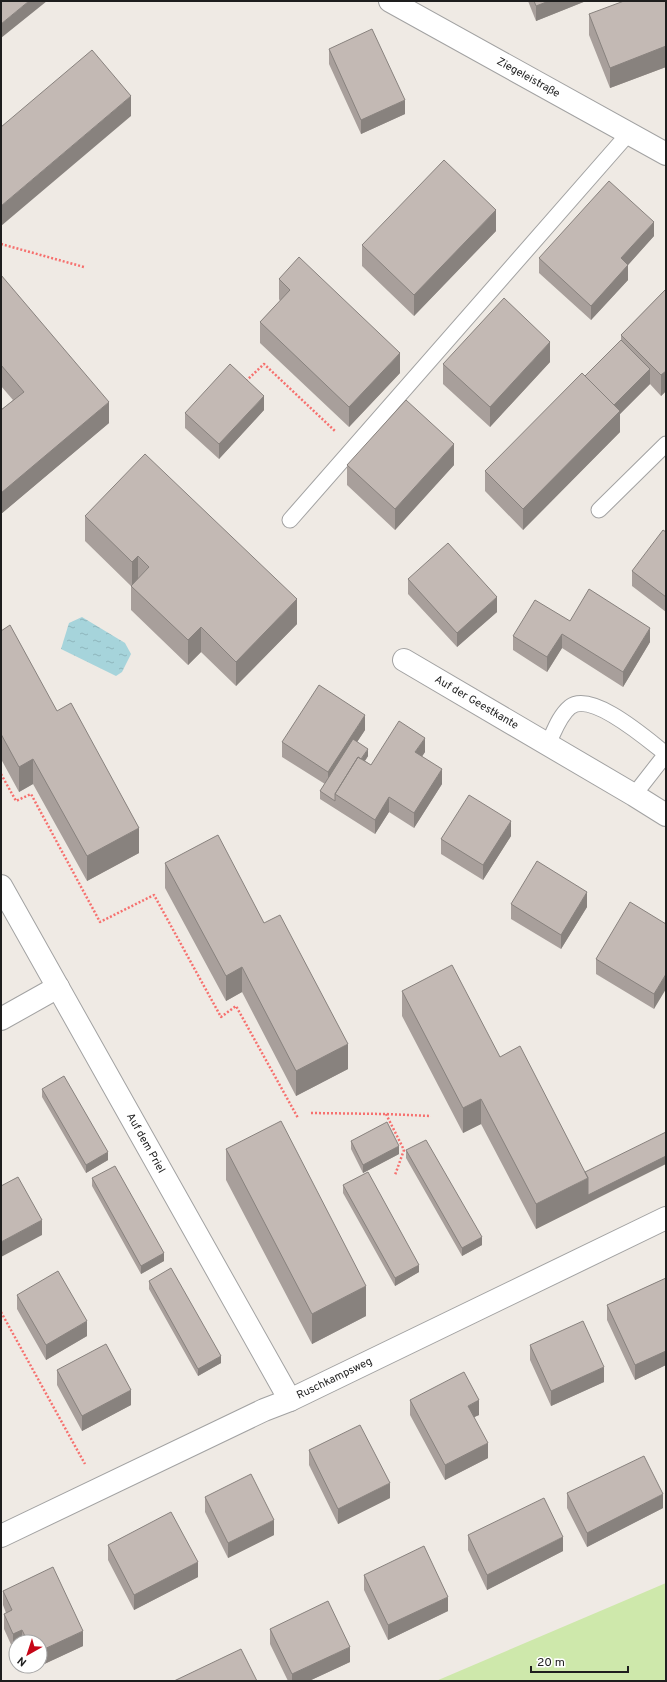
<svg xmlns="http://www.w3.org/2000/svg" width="667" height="1682" viewBox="0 0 667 1682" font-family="Overpass,sans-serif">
  <defs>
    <pattern id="water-ripples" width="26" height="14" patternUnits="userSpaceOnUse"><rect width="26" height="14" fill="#a6d4db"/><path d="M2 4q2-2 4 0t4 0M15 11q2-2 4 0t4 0" fill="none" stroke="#8eb6bc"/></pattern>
  </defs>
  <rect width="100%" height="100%" fill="#efeae4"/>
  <path fill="#cee8ab" d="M666,1583v98h-230z"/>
  <path fill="url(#water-ripples)" d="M82,617l43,26 6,11 -9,18 -6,4 -55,-27 8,-26z"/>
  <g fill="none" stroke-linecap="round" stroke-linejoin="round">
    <g stroke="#a2a2a2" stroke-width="17">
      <path id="lane" d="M599,510l67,-66
        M290,520l339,-387
        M548,744c6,-12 11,-28 22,-37 22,-17 79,34 96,47
        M634,795l32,-41"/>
    </g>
    <g stroke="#a2a2a2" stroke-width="24">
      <g id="street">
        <path id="s1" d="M390,1l276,153"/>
        <path id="s2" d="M404,660l230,135 32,20"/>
        <path id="s3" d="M1,886l289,514"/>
        <path d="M1,1019l57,-32"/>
        <path id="s4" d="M1,1536l263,-126 26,-10 376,-182"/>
      </g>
    </g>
    <path stroke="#f6706e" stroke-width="2.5" stroke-dasharray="2 2" stroke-linecap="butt" d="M1,244l83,23
      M246,381l18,-17 71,67
      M1,774l15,27 15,-7 69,128 54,-27 67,122 15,-11 62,112
      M311,1113l75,1 45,2
      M386,1114l18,36 -9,25
      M1,1312l84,152"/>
    <use href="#lane" stroke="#fff" stroke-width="15"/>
    <use href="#street" stroke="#fff" stroke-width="22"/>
  </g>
  <path fill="#a89f9b" d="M528,1h58l-50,20z
    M666,1v66l-56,21 -21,-53v-21z
    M329,49l76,65 -44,20 -32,-70z
    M496,231l-82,85 -52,-50v-21z
    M654,236l-26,29v15l-37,40 -52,-47v-15z
    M1,275l108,148 -108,91v-104l12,-10 -12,-14z
    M279,279l121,94 -51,54 -89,-84v-21l20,-21 -1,-2z
    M666,289v102l-5,5 -11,-12 -30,30v18l-97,98 -38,-39v-20l100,-95 36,-36v-5z
    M550,362l-60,65 -47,-43v-20z
    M264,410l-45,49 -34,-31v-15z
    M347,465h107l-59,65 -48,-45z
    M85,516l212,108 -61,62 -35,-34 -13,13 -57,-55v-24l-46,-45z
    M666,532v80l-34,-26v-15z
    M408,579l89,33 -40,35 -49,-53z
    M570,621l80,21 -27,45 -61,-39 -15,24 -34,-22v-14z
    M1,631l138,222 -52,28 -54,-97 -14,8 -18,-33z
    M365,730l-8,12 11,14 -3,5 6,4 54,-13 -3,4 20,28 -28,44 -25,-16 -14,22 -55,-35v-8l5,-7 -43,-27v-15z
    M511,836l-28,44 -42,-26v-15z
    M165,863l99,60 84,146 -52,27 -54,-104 -16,9 -61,-113z
    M511,904l76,3 -26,42 -50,-30z
    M666,924l-12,85 -58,-35v-15z
    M402,991l98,66 88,146 -52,26 -55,-105 -18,9 -61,-117z
    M42,1089l66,71 -22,13 -44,-76z
    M351,1141l48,13 -36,19 -12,-24z
    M226,1149l140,167 -54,28 -86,-164z
    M406,1150l76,95 -20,11 -56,-98z
    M92,1178l72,83 -23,13 -49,-88z
    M343,1185l76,87 -24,14 -52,-93z
    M666,1278v87l-31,15 -28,-60v-15z
    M149,1281l72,82 -23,13 -49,-87z
    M17,1295l70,41 -41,24 -29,-51z
    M530,1345l74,37 -53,24 -21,-46z
    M57,1370l74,35 -49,26 -25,-46z
    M410,1400l69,15 -5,2 14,41 -43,22 -35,-65z
    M309,1450l81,48 -52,26 -29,-59z
    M567,1493l96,15 -76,39 -20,-39z
    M205,1497l69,38 -46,23 -23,-46z
    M468,1535l95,16 -76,39 -19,-40z
    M108,1545l90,32 -64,33 -26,-50z
    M364,1575l84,36 -60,29 -24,-50z
    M3,1591l80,55 -43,20v-24h-24v6l-3,1 -9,-20v-15l2,-1 -3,-8z
    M270,1629l80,33 -41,19h-21l-18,-37z"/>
  <path fill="#88827e" d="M29,1h18l-46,37v-14z
    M549,1h37l-50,20v-15z
    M666,46v21l-56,21v-20z
    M131,96v20l-130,110v-20z
    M405,100v14l-44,20v-14z
    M496,210v21l-82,85v-21z
    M654,222v14l-26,29v15l-37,40v-14l30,-48z
    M550,342v20l-60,65v-20z
    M400,353v20l-51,54v-20z
    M650,369v15l-30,30v18l-97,98v-21l88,-101z
    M666,371v20l-5,5v-21z
    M264,396v14l-45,49v-15z
    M109,402v21l-108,91v-21z
    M454,444v21l-59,65v-21z
    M138,556v24l-6,7v-25z
    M497,597v15l-40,35v-14z
    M297,599v25l-61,62v-24z
    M201,627v25l-13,13v-25z
    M650,628v14l-27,45v-15z
    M562,634v14l-15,24v-15z
    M365,715v15l-37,56v-14z
    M425,738v14l-10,15v-15z
    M368,749v7l-27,42 -3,-2z
    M33,759v25l-14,8v-25z
    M442,769v15l-28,44v-15z
    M389,797v15l-14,22v-14z
    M511,821v15l-28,44v-15z
    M139,828v25l-52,28v-25z
    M587,892v15l-26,42v-14z
    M1,963h1v7l-1,1z
    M242,967v25l-16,9v-25z
    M666,974v15l-12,20v-15z
    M348,1044v25l-52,27v-25z
    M481,1099v25l-18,9v-25z
    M399,1146v8l-36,19v-8z
    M108,1152v8l-22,13v-8z
    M666,1156v8l-130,65v-25l52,-26z
    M42,1220v15l-41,22v-15z
    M482,1237v8l-20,11v-8z
    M164,1253v8l-23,13v-8z
    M419,1265v7l-24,14v-8z
    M366,1286v30l-54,28v-30z
    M87,1321v15l-41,24v-15z
    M666,1351v14l-31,15v-15z
    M221,1356v7l-23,13v-7z
    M604,1367v15l-53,24v-15z
    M131,1390v15l-49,26v-15z
    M479,1400v15l-11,5v-14z
    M488,1443v15l-43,22v-15z
    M390,1483v15l-52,26v-15z
    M663,1494v14l-76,39v-14z
    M274,1520v15l-46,23v-15z
    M563,1537v14l-76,39v-15z
    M198,1562v15l-64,33v-15z
    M448,1597v14l-60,29v-15z
    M22,1630v12h-6v6l-3,1v-15z
    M83,1631v15l-43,20v-15z
    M350,1647v15l-41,19h-17v-7z
    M33,1666h6l-6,3z"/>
  <path fill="#c3b9b4" stroke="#88827e" d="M1,1h28l-28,23z
    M534,1h15l-13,5z
    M624,1h42v45l-56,22 -21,-54z
    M372,29l33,71 -44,20 -32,-71z
    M92,50l39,46 -130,110v-79z
    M444,160l52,50 -82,85 -52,-50z
    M609,181l45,41 -33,36 7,7 -37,41 -52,-48z
    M299,257l101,96 -51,54 -89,-85 30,-32 -11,-11z
    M1,275l108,127 -108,91v-83l23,-18 -23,-27z
    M666,289v82l-5,4 -40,-40z
    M504,298l46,44 -60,65 -47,-43z
    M621,340l29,29 -36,36 -29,-29z
    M230,364l34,32 -45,48 -34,-31z
    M582,373l38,38 -97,98 -38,-38z
    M406,400l48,44 -59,65 -48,-44z
    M145,454l152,145 -61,63 -35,-35 -13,13 -57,-54 18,-19 -11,-11 -6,6 -47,-46z
    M663,530l3,2v65l-34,-26z
    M448,543l49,54 -40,36 -49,-54z
    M589,589l61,39 -27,44 -61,-38 -15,23 -34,-21 22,-36 35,21z
    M10,625l47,86 14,-8 68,125 -52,28 -54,-97 -14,8 -18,-33v-103z
    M319,685l46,30 -37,57 -46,-30z
    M399,721l26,17 -10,14 27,17 -28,44 -25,-16 -14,23 -40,-26 23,-37 13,8z
    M353,739l15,10 -7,10 -3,-2 -23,37v7l-15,-10z
    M469,795l42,26 -28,44 -42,-26z
    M218,835l46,88 16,-8 68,129 -52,27 -54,-104 -16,9 -61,-113z
    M537,861l50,31 -26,43 -50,-31z
    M630,902l36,22v50l-12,20 -58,-35z
    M452,965l48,92 20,-11 68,132 -52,26 -55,-105 -18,9 -61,-117z
    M64,1076l44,76 -22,13 -44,-76z
    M281,1121l85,165 -54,28 -86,-165z
    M387,1122l12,24 -36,19 -12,-24z
    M666,1132v24l-78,39v-17l-3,-6z
    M426,1140l56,97 -20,11 -56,-98z
    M115,1166l49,87 -23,13 -49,-88z
    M368,1172l51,93 -24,13 -52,-93z
    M18,1177l24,43 -41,22v-56z
    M171,1268l50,88 -23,13 -49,-88z
    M58,1271l29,50 -41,24 -29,-50z
    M666,1278v73l-31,14 -28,-60z
    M583,1321l21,46 -53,24 -21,-46z
    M106,1344l25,46 -49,26 -25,-46z
    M464,1372l15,28 -11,6 20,37 -43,22 -35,-65z
    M360,1425l30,58 -52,26 -29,-59z
    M644,1456l19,38 -76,39 -20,-40z
    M251,1474l23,46 -46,23 -23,-46z
    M544,1498l19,39 -76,38 -19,-40z
    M171,1512l27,50 -64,33 -26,-50z
    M424,1546l24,51 -60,28 -24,-50z
    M53,1567l30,64 -43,20v-9h-12l-6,-12 -9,4 -9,-20 8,-4 -9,-19z
    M328,1601l22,46 -58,27 -22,-45z
    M241,1649l16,32h-83z"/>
  <g text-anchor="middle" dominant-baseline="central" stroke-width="3" stroke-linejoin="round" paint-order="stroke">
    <g font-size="11" fill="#1e1e1e" stroke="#fff">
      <text stroke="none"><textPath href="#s1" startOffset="158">Ziegeleistraße</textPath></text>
      <text stroke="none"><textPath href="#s2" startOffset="84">Auf der Geestkante</textPath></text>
      <text stroke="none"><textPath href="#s3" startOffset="295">Auf dem Priel</textPath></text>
      <text stroke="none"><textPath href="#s4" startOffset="369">Ruschkampsweg</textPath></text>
    </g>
  </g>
  <rect width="667" height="1682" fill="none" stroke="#1e1e1e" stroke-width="4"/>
  <g transform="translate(28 1654) rotate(219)"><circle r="19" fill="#ffffff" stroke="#a5a5a5"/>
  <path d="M0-3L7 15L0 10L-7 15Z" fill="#c60617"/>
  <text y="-6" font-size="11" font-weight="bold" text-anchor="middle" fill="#1e1e1e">N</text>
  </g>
  <path d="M531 1666v6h97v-6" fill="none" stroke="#1e1e1e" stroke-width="2"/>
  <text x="537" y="1666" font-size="12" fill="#1e1e1e" stroke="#ffffff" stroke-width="3" paint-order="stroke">20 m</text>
</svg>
